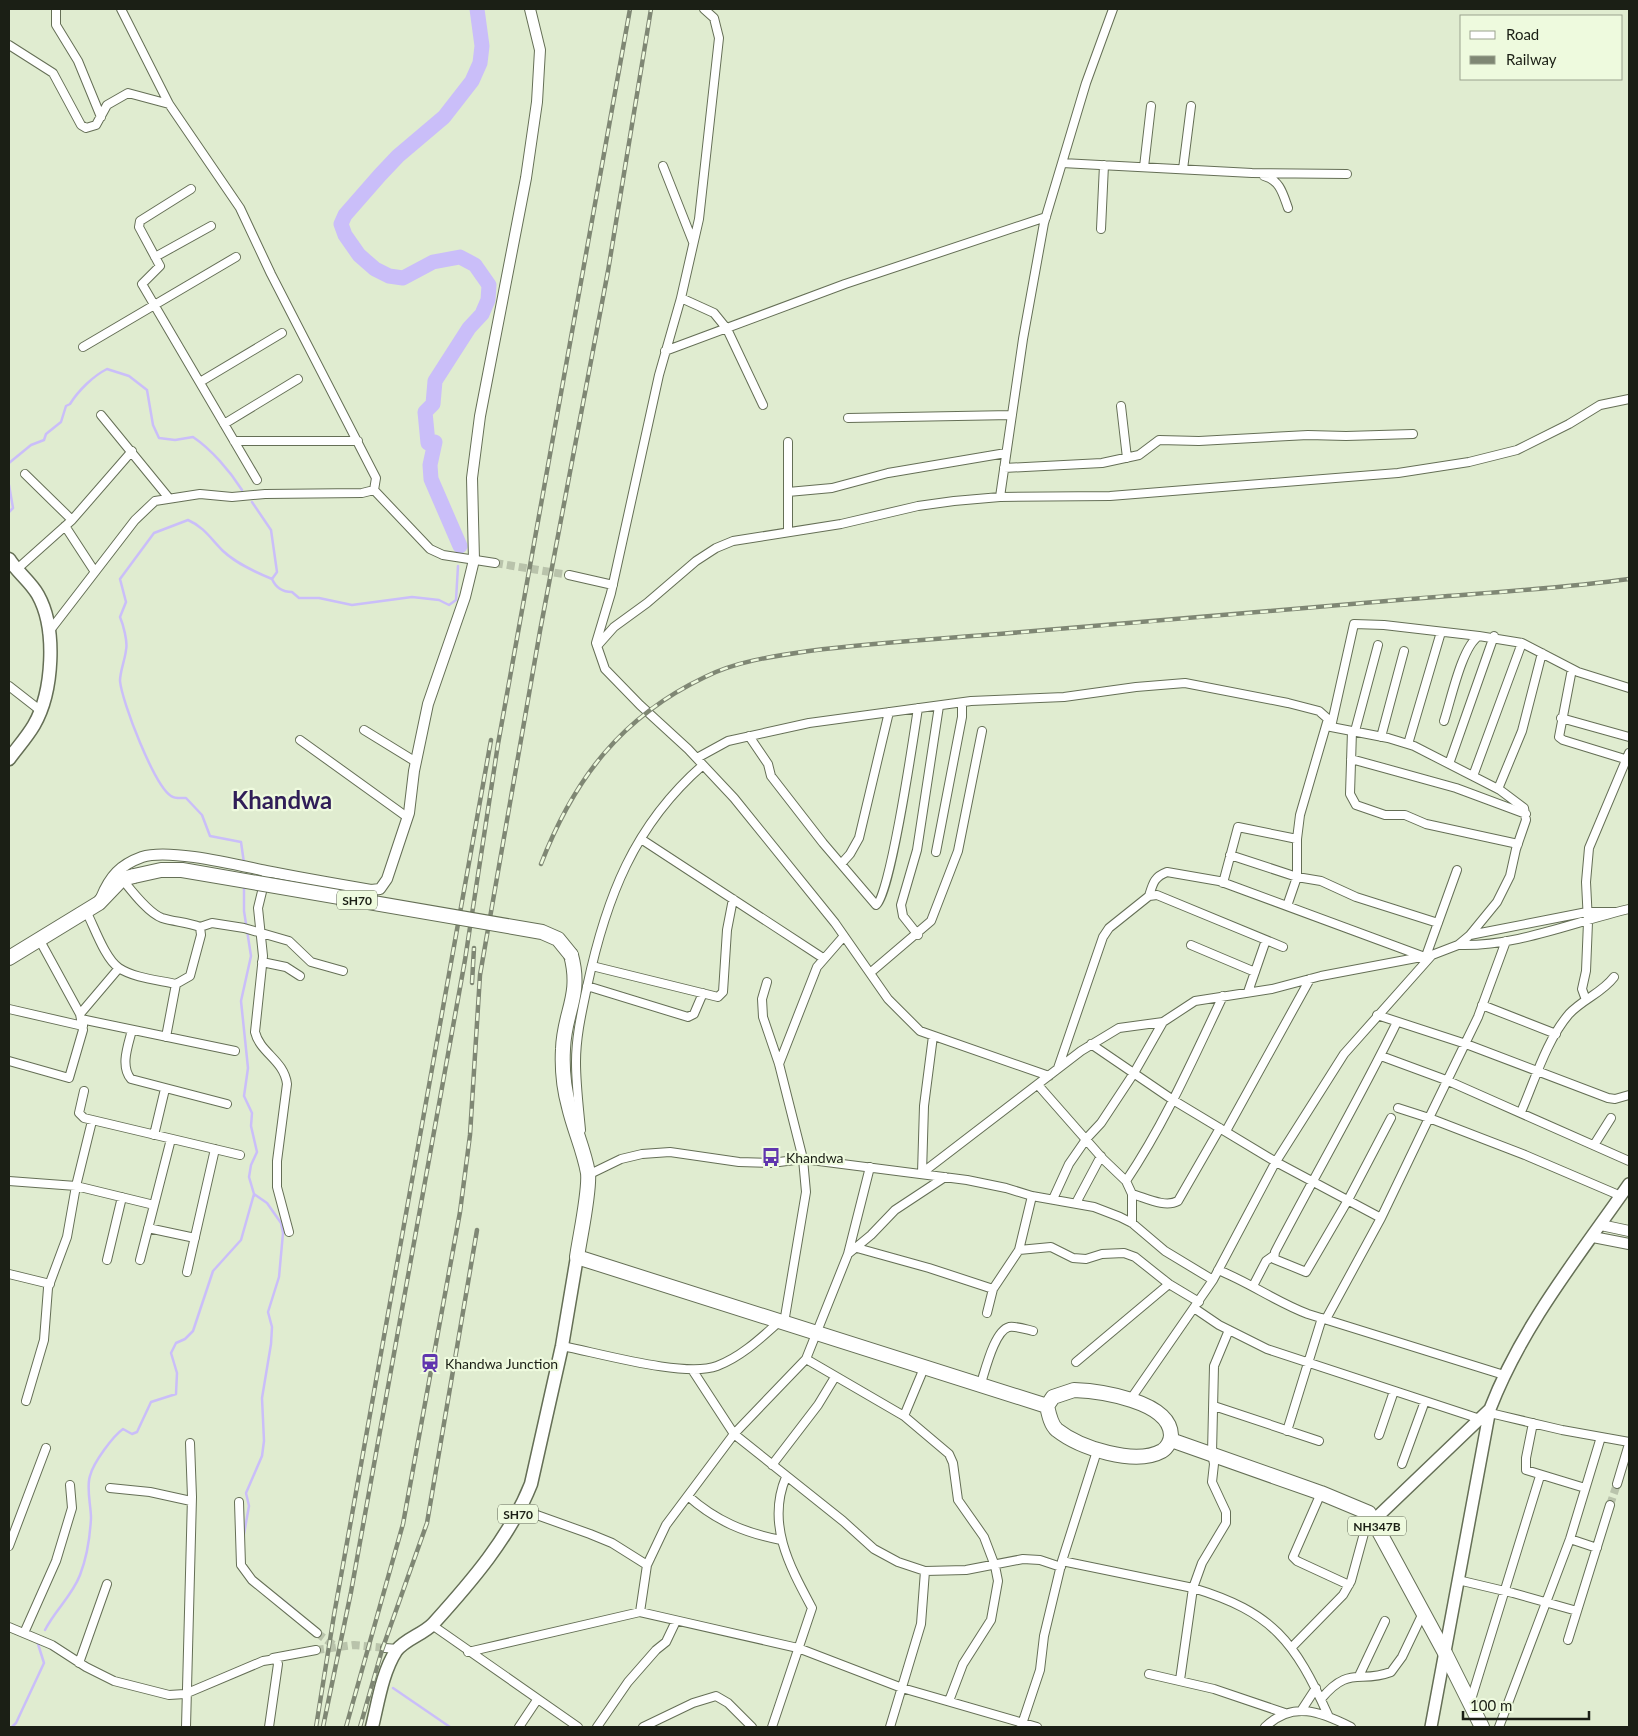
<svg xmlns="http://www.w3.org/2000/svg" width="1638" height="1736" viewBox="0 0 1638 1736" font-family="Lato,sans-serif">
  <rect width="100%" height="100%" fill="#e0ecd0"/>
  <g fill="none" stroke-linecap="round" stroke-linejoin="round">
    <path stroke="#cabef9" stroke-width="2.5" d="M9,463l22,-18 13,-5 2,-6 15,-12 5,-16 4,-2c8,-13 23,-28 37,-35l22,7 18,14 6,35 6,13 16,2 18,-3c18,12 37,34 49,53
      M9,485l4,23 -4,4
      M252,502l19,28 6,42 -5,7c4,9 10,13 20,13l7,6h20l33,7 60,-8 27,3 10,5 7,-5 2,-34
      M244,863l-3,-21 -31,-6 -8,-21 -16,-17c-4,0 -11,1 -15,-2 -17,-11 -49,-94 -51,-115 0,-10 5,-21 6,-31 2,-8 -3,-26 -6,-33l6,-15 -6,-23 34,-46 34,-13c16,7 23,19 35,31 14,13 32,21 49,28
      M244,1534l5,-28 -3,-13 16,-37 2,-15 -2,-43 9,-54 1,-17 -4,-15 11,-35 4,-44 -2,-10 -14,-20 -13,-9
      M280,1598l15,12
      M45,1630c10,-20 27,-34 35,-55 7,-18 10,-38 11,-57 0,-13 -5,-30 -1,-42 3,-13 23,-40 33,-47l9,5 5,-2 14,-30 25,-8 1,-21 -6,-20 5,-10 9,-4 8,-8 20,-60 28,-31 13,-46 -5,-17 2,-12 6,-13 -6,-26 1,-13 -8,-17 4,-28 -7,-67 10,-45 -7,-45v-25
      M393,1688l57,39
      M12,1727l4,-4 28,-60 -6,-19"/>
    <path stroke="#cabef9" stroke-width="15" d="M460,546l-29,-67 -1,-14 5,-23 -7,1 -3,-31 8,-8 2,-23 34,-53 13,-14 6,-14 1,-15 -14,-20 -15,-8 -27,5 -30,16 -14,-2 -14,-7 -16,-14 -14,-20 -4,-11 4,-9 35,-40 18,-19 46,-39 28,-36 8,-18 2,-17 -5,-37"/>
    <path stroke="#b9c3ab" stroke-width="8" stroke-dasharray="8 4" stroke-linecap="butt" d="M495,563l74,12
      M1610,1505l7,-21
      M317,1633l18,13
      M316,1650l38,-5 31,3"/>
    <g stroke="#656f56" stroke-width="10">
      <path id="minor" d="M56,9v16l22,36 23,56
        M704,9l10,9 5,20 -20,181 -18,79 -22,77 -48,218 -15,50 9,26 35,36 48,44 46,49 101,125 53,76 32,32 129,45
        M9,45l44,28 28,52 5,3 10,-3 11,-20 21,-12 41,11
        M1062,163l190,10 95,1
        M663,166l30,76
        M1144,167l7,-61
        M1183,169l8,-63
        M1264,176c16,4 19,18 24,32
        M191,189l-51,32 -1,6 21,39 -18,18 115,196
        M1101,229l3,-64
        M155,257l56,-31
        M681,298l33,15 13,16 36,76
        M83,347l153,-90
        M665,351l180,-67 201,-67
        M200,382l82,-49
        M1121,406l6,52
        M101,415l67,82
        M848,418l164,-3
        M224,424l74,-45
        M234,441h124
        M1004,468l98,-5 37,-8 20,-15 40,1 109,-6 38,1 67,-2
        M25,474l47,46
        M374,490l56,59 13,6 52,8
        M788,492l44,-4 56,-15 118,-20
        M1000,497l23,-158 21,-116 42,-140 27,-74
        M65,526l30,46
        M788,532v-90
        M16,570l56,-50 60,-69
        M569,575l44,10
        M48,633l87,-113 20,-19 45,-7 32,3 33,-3 97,-1 12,-3 2,-12 -105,-204 -31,-66 -71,-104 -48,-95
        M598,645l16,-18 33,-24 49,-42 20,-13 17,-7 108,-17 77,-18 36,-5 46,-4 110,-1 288,-23 71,-11 48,-12 52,-26 31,-19 29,-6
        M1572,669l-13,68 4,3 65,20
        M9,686l32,25
        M1561,718l68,19
        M1444,721c7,-21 18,-75 35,-85l43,7 56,29 51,16
        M1326,726l62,12 26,8 86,44 24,18 2,12 -10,29 -6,27 -13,26 -27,33
        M1331,727l23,-103 30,1 95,11
        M364,730l52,32
        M1352,731l-2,63 6,11 29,10h20l21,9 92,20
        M1355,731l23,-86
        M749,736l19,28 3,12 52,67 53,62c14,-7 38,-171 42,-197
        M1381,737l23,-86
        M300,740l107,77
        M1408,744l33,-112
        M697,758l31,-17 81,-18 162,-22 93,-4 72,-10 49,-4 103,20 31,8 9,8 -28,96 -3,24v38l-10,29
        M1351,759l105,29 70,26
        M1449,764l45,-128
        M1473,776l49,-133
        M1498,789l24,-58 20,-78
        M641,839l182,119
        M936,852l26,-135v-14
        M1230,855l67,22 24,4 35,16 82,26
        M841,864l9,-10 9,-16 30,-126
        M267,871l-9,37 5,48 -8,76c5,21 29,28 32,52l-10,77v26l12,45
        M1223,883l15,-56 59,12
        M1149,896c4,-13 5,-19 18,-24l52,9 203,75
        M86,911c8,15 19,48 33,57 15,10 39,12 57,16l14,-8 11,-41 -1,-8c-13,-5 -25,-5 -38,-9 -14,-5 -31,-28 -40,-39
        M200,927l12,-4 32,5 45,13 22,21 32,9
        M918,935l-15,-19 -2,-11 16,-55 22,-144
        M1191,945l64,27
        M1458,945c58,2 115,-23 171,-36
        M1426,956l31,-86
        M262,962l24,5 14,9
        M592,966l126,31 5,-5 4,-62 6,-31
        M870,973l61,-52 27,-70 24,-120
        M767,982l-5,17 1,18 16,47 24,95 3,33 -22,131
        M587,986l101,31 6,-3 9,-21
        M1248,992l18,-52
        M1586,1000l-4,-11 4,-18 2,-49 -2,-40 3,-34 40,-95
        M1482,1005l74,29
        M9,1009l74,17
        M80,1014l39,-46
        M1377,1015l89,29 142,54 7,1 14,-4
        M81,1019l154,32
        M132,1030c-4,16 -12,36 -1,49l96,25
        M166,1037l10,-53
        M1091,1044l82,56 103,62 105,56
        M1381,1056l65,24 183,81
        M9,1061l60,17 14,-48 -3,-16 -41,-75
        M779,1064l38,-97 27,-31
        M1058,1068l45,-131 6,-9 40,-32 8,-1 126,52
        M1038,1085l65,74 23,22 6,13v29
        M84,1091l-5,22 5,5 156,37
        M1398,1108l31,10 49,-101 28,-76
        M1521,1112c14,-32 25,-71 48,-98 14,-15 33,-21 45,-37
        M1391,1118l-43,82 -42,72 -32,-13 1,-7c40,-77 84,-152 122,-230
        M581,1130c-2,-22 -5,-45 -5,-68 0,-26 6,-51 11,-75 19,-89 47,-162 116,-222
        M1226,1131l84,-152
        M154,1135l11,-46
        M1594,1145l17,-27
        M922,1173l159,-122 38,-23 44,-6 32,-21 77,-12 49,-13 111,-21 26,-10 12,-10 117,-23h29
        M922,1173l2,-67 9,-70
        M588,1175l33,-16 21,-5 28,-2 69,10 32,1 32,-4 164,21 39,8 26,8 62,11 26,10 12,6 33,28 48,29
        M9,1181l67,5 78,19
        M1126,1181c39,-58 67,-122 97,-185
        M1132,1194c14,4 33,14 46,7l42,-73
        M1053,1199l16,-35 18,-26 14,-15 33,-50 29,-51
        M1076,1203l25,-47
        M148,1228l47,10
        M857,1248l72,20 64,21
        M1019,1250l32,-3 22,11 13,1 16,-5 22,-1 11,4 34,27 30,18
        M848,1254l22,-87
        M107,1260l15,-63
        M140,1260l31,-121
        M1218,1270c31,12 58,32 90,44l196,61
        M187,1272l28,-123
        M9,1274l41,10
        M1253,1286l13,-25 7,-5
        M1194,1308l25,17 48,24 213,70
        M987,1313l6,-24 26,-39 13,-54
        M1326,1319l55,-101 48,-100 96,37 96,41
        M562,1346c37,7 123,32 155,20 24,-9 44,-28 63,-45
        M806,1359l98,57 45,38 4,9 5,37 26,37 11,29 3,15 -7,39 -28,44 -14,37
        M1076,1362l93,-78
        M693,1371l41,63 109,87 31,28 24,13 27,9 41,-1 57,-11 17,1 21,7
        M980,1386c5,-14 14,-55 29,-59 8,-1 16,2 24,4
        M1130,1400l83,-120 62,-117 69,-109 88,-99
        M26,1401l18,-61 4,-52 19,-51 9,-51 16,-65
        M1214,1406l105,35
        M1490,1413l72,17 67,12
        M904,1416l20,-48
        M1533,1423l-7,35v12l59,18
        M1287,1431l35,-113
        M1379,1435l15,-44
        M1402,1464l23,-63
        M772,1465l46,-60 17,-28
        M1617,1484l12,-40
        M110,1488l40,4 41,9
        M1321,1493l-28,64 4,4 52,24
        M688,1496c28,25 57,37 93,44
        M239,1502l2,63 11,15 65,53
        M520,1509l70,25 22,9 35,22
        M1570,1539l27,9
        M9,1546l37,-98
        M1062,1561l35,-110
        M1458,1580l55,13 64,18
        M640,1612l7,-47 19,-40 68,-91 72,-75 42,-105 23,-19 24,-25 50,-33
        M432,1625l146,102
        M9,1627l43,18 34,22 28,14 55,14 16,-1 78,-33 13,-2 2,5 -9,63
        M24,1633l32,-72 16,-53 -2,-23
        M1568,1640l42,-135
        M1292,1647l51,-52 8,-14 18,-66
        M385,1648l13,1
        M468,1652l172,-40 158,36 104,40 135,39
        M273,1658l43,-8
        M79,1663l28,-79
        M1149,1674l65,15 71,24
        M1359,1676l26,-55
        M1180,1680l13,-92 9,-25 24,-40v-11l-14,-30 2,-18 -2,-11 2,-87 15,-36
        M1321,1699c28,-34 38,-15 70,-27l11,-15 21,-44
        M1470,1703l70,-227
        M1301,1711l15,-23
        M186,1727l6,-230 -2,-54
        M519,1727l18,-27
        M597,1727l31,-45 28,-32 10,-8 10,-21
        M643,1727l50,-24 23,-7 12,7 24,24
        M772,1727l40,-119c-22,-41 -46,-84 -26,-131
        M890,1727l31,-103 4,-53
        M1021,1727l19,-57 4,-34 18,-75 131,27c80,24 102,54 135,127
        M1265,1727c28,-27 56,-15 86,0
        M1499,1727l71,-188 31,-102"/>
    </g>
    <g stroke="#656f56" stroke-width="12">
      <path id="tertiary" d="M101,898c9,-22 19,-33 41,-41 27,-9 95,8 124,14 35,7 70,13 105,19l9,-1 7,-10 22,-66 5,-42 14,-67 37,-107 9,-37 -2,-82 8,-62 46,-238 11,-76 3,-52 -10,-41
        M1601,1225l28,6
        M1593,1237l36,7"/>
    </g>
    <g stroke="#656f56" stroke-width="14">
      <path id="secondary" d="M1374,1520l116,-111
        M1431,1727l59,-318c32,-83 88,-152 139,-225"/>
    </g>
    <g stroke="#656f56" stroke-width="15">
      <path id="primary" d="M9,559c8,13 22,23 29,36 19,34 15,97 -4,130 -7,12 -17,23 -25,34
        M372,1727c6,-24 10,-54 24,-76 9,-12 26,-16 37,-27 38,-42 77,-87 98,-140l31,-138 15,-89"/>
    </g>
    <g stroke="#656f56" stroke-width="16">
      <path id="trunk" d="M571,955c11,41 -7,57 -8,94 -1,18 1,40 6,58 5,22 15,43 19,66 2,18 -8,63 -11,84l470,149
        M9,958l90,-55 23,-24 12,-3
        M1074,1390c26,1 96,11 97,45 0,6 -4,13 -9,16 -27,15 -82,-3 -105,-21 -6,-5 -8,-15 -10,-24l6,-9z
        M1171,1440l150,53 48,20 76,140 37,74"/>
    </g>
    <use href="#minor" stroke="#fff" stroke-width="8"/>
    <use href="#tertiary" stroke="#fff" stroke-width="10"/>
    <use href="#secondary" stroke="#fff" stroke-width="11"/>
    <use href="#primary" stroke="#fff" stroke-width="12"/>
    <use href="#trunk" stroke="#fff" stroke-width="14"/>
    <g stroke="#7f8774" stroke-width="4.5">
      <path id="rail" d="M541,864c33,-85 80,-147 164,-187 32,-16 70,-21 104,-26 63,-8 127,-12 190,-17 137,-11 274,-23 411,-35 73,-6 147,-10 219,-20
        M472,983l2,-35
        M316,1727l18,-112 157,-875
        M323,1727l28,-135 114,-632 33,-216 132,-735
        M346,1727l57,-203 57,-312 10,-77 10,-160 60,-344 68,-360 43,-262
        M360,1727l22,-77 45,-127 50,-293"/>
    </g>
    <use href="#rail" stroke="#eefade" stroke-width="2.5" stroke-dasharray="8" stroke-linecap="butt"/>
    <g stroke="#656f56" stroke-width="16" stroke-linecap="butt">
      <path id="trunk-bridge" d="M134,876l27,-6h21l360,62 16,7 13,16"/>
    </g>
    <use href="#trunk-bridge" stroke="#fff" stroke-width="14"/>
  </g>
  <defs>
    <g id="bus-bare" transform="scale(1.5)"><path d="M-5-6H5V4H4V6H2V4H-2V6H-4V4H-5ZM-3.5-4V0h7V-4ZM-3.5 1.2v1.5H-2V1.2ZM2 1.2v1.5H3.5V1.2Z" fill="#6036ae" stroke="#eefade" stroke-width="2.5" paint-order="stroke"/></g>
    <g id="station-bare" transform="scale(1.5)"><path d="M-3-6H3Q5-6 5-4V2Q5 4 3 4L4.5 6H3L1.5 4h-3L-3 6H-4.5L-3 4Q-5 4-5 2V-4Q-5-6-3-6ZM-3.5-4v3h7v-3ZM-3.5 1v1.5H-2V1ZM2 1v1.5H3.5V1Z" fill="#6036ae" stroke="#eefade" stroke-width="2.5" paint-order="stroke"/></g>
  </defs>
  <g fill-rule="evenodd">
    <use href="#bus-bare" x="771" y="1157"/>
    <use href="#station-bare" x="430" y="1363"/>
  </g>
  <g text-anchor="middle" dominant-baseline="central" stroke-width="4.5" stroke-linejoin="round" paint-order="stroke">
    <g fill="#eefade" stroke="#5a6151" stroke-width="1">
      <rect x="337" y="890.5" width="40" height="19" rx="4"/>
      <rect x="498" y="1504.5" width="40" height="19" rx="4"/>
      <rect x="1348" y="1516.5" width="58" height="19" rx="4"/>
    </g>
    <g font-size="12" font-weight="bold" fill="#1b1f15">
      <text x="357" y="900">SH70</text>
      <text x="518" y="1514">SH70</text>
      <text x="1377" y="1526">NH347B</text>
    </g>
    <g font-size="14" fill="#1b1f15" stroke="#eefade" text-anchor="start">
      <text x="786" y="1157">Khandwa</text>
      <text x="445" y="1363">Khandwa Junction</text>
    </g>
    <g font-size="24" font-weight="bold" fill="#301e58" stroke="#eefade">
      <text x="282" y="799">Khandwa</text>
    </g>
  </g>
  <rect width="1638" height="1736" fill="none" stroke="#1b1f15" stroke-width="20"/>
  <rect x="1460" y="15" width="162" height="65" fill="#eefade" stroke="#9aa28e"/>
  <rect x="1470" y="31" width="25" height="8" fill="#ffffff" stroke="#9aa28e"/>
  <text x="1506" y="40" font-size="15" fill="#1b1f15">Road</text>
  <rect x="1470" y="56" width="25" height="8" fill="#7f8774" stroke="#9aa28e"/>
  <text x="1506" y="65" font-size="15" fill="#1b1f15">Railway</text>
  <path d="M1463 1711v8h126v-8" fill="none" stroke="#1b1f15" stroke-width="2.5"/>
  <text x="1470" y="1711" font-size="15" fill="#1b1f15" stroke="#eefade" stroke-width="4" paint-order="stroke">100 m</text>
</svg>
